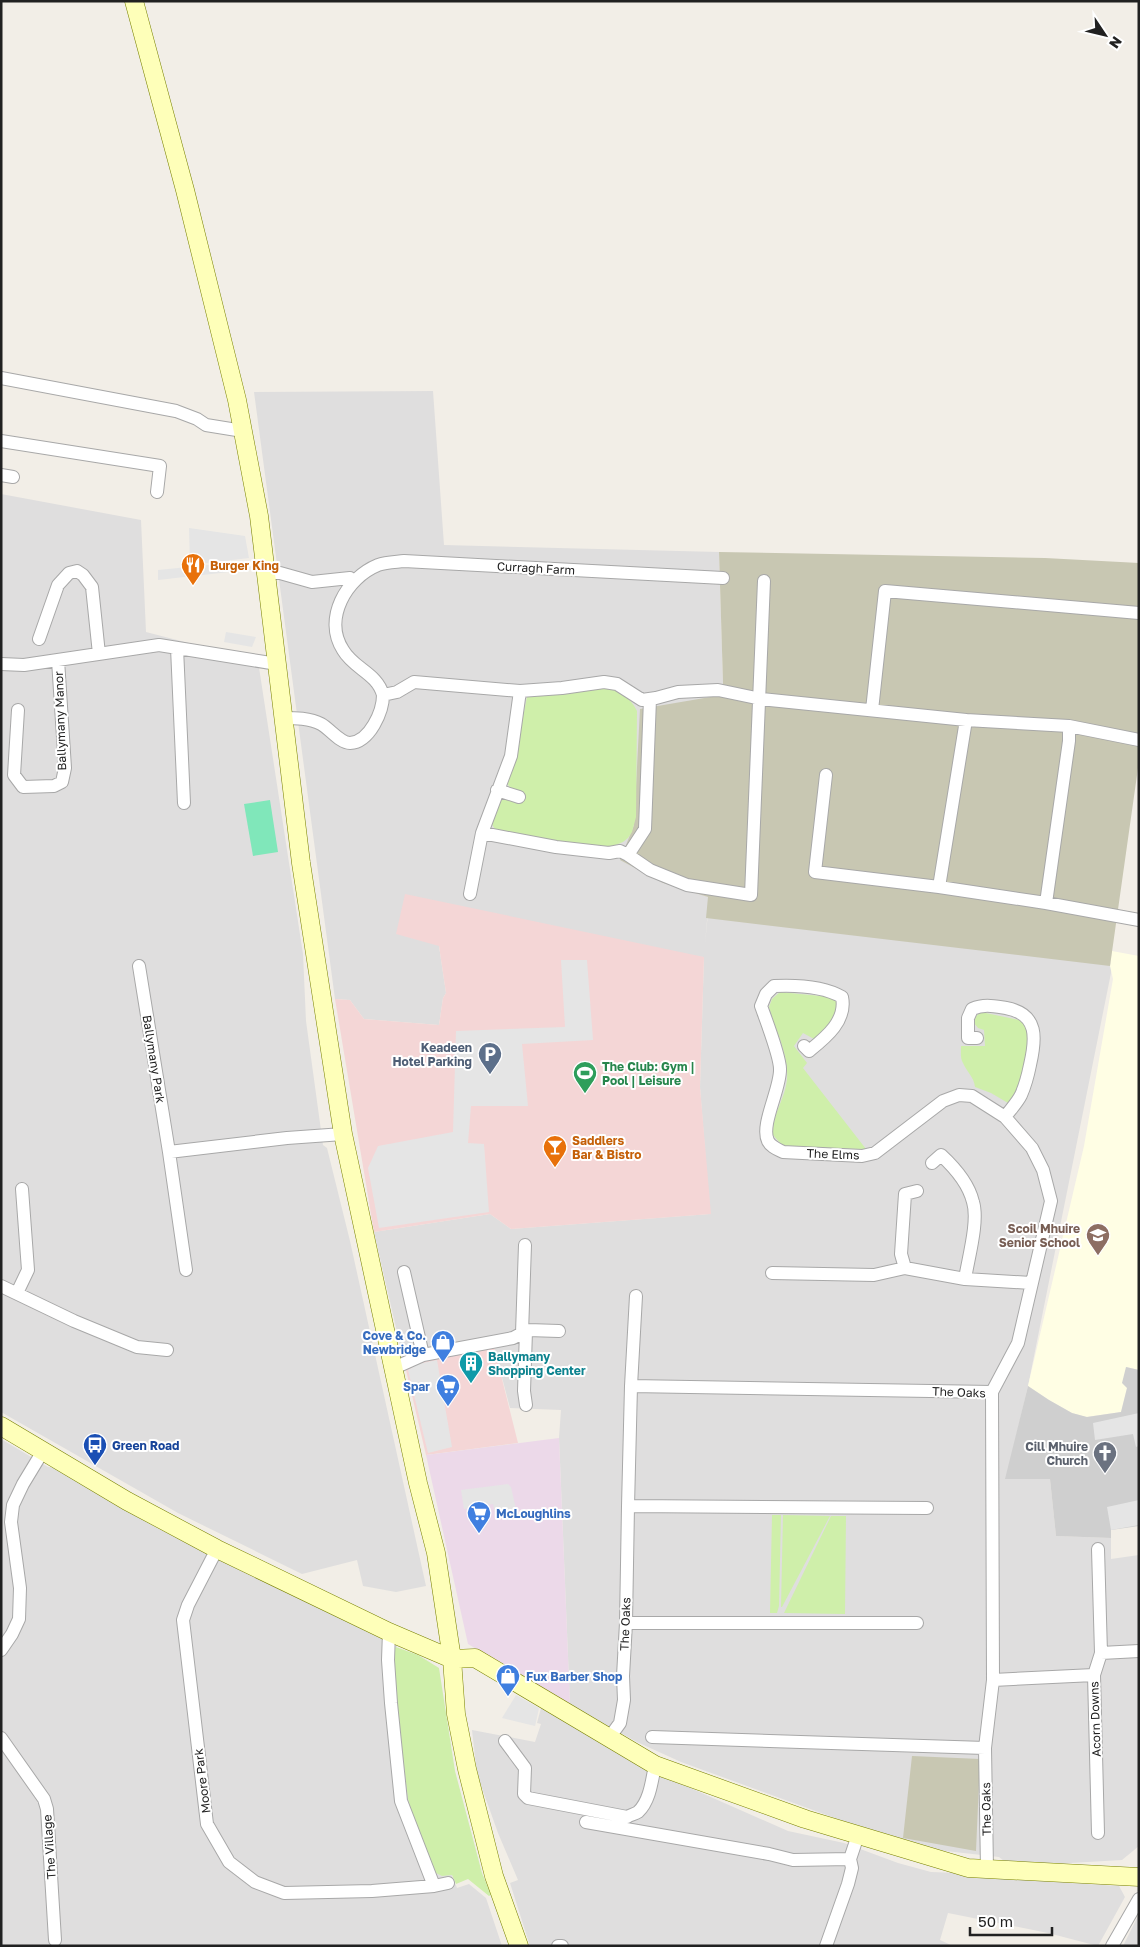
<svg xmlns="http://www.w3.org/2000/svg" width="1140" height="1947" viewBox="0 0 1140 1947" font-family="'Golos Text',sans-serif">
  <rect width="100%" height="100%" fill="#f2eee7"/>
  <path fill="#dfdede" d="M433,391l11,154 275,7 4,131 -1,12 -59,188 46,14 -4,47 3,-31 405,50 -85,423 -22,93h44l6,57 55,2v21l28,-4v291l-17,14 -69,4 -49,-3 -5,-4 -62,-7 -80,-24 -176,-64 -44,-20 -67,-37 -11,-267 2,-28 -51,-2 -16,-61 -82,12 -12,-14 -26,-113 116,-18 21,15 199,-15 -10,-127 4,-130 -265,-11 7,47 -3,5 -4,27 -75,-6 -14,-19 -15,-1 -81,-607z
    M1,494l140,26 5,112 112,29 45,293 3,67 17,124 4,3 23,93 76,345 -30,6 -33,-6 -6,-26 -55,14 -124,-61 -177,-101z
    M1,1439l47,28 9,1 100,60 77,39 163,79 -3,6 56,219 7,17 12,-4 17,14 16,48h-501z
    M541,1708l104,60 143,63 56,12 54,20 33,9 27,1 16,4 145,9 6,11 -27,49 -50,-13 -100,-20 -8,27 13,6h-423l-20,-63 8,-3 -20,-47 -21,-59 -5,-44 63,12 6,-18 -4,-1z
    M1139,1916v30h-16l14,-28z"/>
  <path fill="#f4d6d6" d="M405,894l299,63 -4,130 11,127 -200,15 -21,-15 -116,18 -39,-233 15,1 14,19 75,6 4,-27 3,-5 -7,-47 -43,-12z
    M494,1347l24,96 -92,12 -20,-85 6,-11z"/>
  <path fill="#ecd9e9" d="M559,1438l11,267 -102,-61 -42,-189z"/>
  <path fill="#fffee4" d="M1112,951l27,5v414l-13,-3 1,21 -6,24 -35,5 -14,-4 -23,-13 -21,-14 56,-240 29,-167 -3,-13z"/>
  <path fill="#cfcfcf" d="M1126,1367l13,3v156l-28,4v8l-55,-2 -6,-57h-45l23,-93 21,14 23,13 15,4 34,-5 6,-24 -5,-5z"/>
  <path fill="#c8c7b2" d="M719,552l326,6 94,5v198l-29,205 -404,-48 2,-21 -45,-14 -43,-23 14,-35 6,-116 82,-14 1,-12z
    M912,1756l68,3 -4,92 -73,-13z"/>
  <path fill="#cfefaa" d="M604,688c15,1 26,9 33,23l-1,106 -4,15 -4,6 -5,4 -15,6 -55,-7 -58,-12 -4,-6 9,-23 7,-1 4,-10 -5,-7 9,-26 12,-59z
    M780,992l51,5 5,4 2,13 -18,23 -6,2 -11,-6 -9,13 13,17 -4,5 63,81 -77,-1 -8,-4 -8,-9c0,-24 12,-35 14,-56 2,-25 -12,-49 -18,-72l3,-8z
    M981,1012l38,8 5,3 4,11 -2,26 -8,31 -10,12 -17,-10 -16,-6c-1,-10 -8,-15 -12,-24 -3,-5 -2,-11 -2,-17h24l-1,-16 -6,-2 -4,-5 2,-7z
    M772,1515h9l-2,91 -2,7h-7z
    M783,1515l47,1 -48,91h-1z
    M831,1516h15l-1,98 -61,-1z
    M396,1647l22,8 21,13 16,103 27,102 9,22 -2,1 -21,-17 -12,5 -4,-9 -10,1 -6,-3 -20,-45 -8,-29 -17,-142 2,-7z"/>
  <path fill="#80e7ba" d="M270,800l8,52 -25,4 -9,-52z"/>
  <path fill="#e5e5e5" d="M189,528l56,8 4,22 -59,7z
    M228,563l1,9 -71,8v-10z
    M226,632l30,5 -4,10 -28,-5z
    M561,960h26l6,80 -71,4 6,62h-57l-3,37 16,1 5,68 -110,16 -11,-60 10,-22 75,-14 3,-101 109,-4z
    M437,1360l15,87 -24,6 -20,-83 10,-6z
    M1139,1413v33l-3,1 -3,-13 -38,6 -2,-17z
    M508,1484l3,3 5,22 -21,4 -2,-9 -29,5 -3,-19z
    M1139,1500v25l-28,5 -4,-23z
    M516,1695l23,13 -4,18 -33,-8z"/>
  <g fill="none" stroke-linecap="round" stroke-linejoin="round">
    <g stroke="#a8a8a8" stroke-width="14">
      <path id="street" d="M1,378l175,33 21,8 9,6 37,6
        M1,441l159,25 -3,26
        M1,475l12,2
        M267,573h13l32,9 38,-4 4,3
        M39,639l19,-54 11,-12 8,-2 6,4 9,12 7,67
        M177,648l7,155
        M1,664l23,1 135,-20 118,19
        M520,691l-9,65 -29,77 74,14 53,6 11,-2 8,4
        M383,695c-6,-22 -29,-26 -40,-45 -20,-31 3,-72 35,-85 8,-3 18,-3 26,-4l319,17
        M650,699l-5,130 -17,26 22,15 37,15 64,10 13,-314
        M18,710l-4,65 9,12 31,-1 8,-4 3,-14 -7,-108
        M872,710l13,-119 254,22
        M283,718c12,0 27,0 38,6 9,5 19,19 29,19 20,-1 33,-32 33,-48l14,-3 17,-10 106,9 42,-3 42,-6 13,2 25,16 14,-2 22,-6 40,-2 43,9 205,21 103,6
        M966,720l-27,167 107,16 23,-162v-15l70,14
        M826,775l-11,97 124,15
        M497,790l22,7
        M470,894l12,-61
        M1046,903l93,17
        M139,966l30,186 17,118
        M977,1038h-9v-20l4,-9c12,-5 21,-3 34,-1 33,6 30,31 24,57 -2,10 -5,21 -9,30 -4,8 -11,15 -16,22
        M804,1046l5,5c16,-13 38,-30 33,-54 -19,-11 -47,-12 -68,-11l-8,8 -5,12c5,14 19,50 19,63 1,19 -20,56 -12,72 3,6 9,8 15,11l79,4 13,-3 68,-52 16,-6 13,1 33,21 27,31 11,22 8,31 -33,142 -26,49
        M169,1152l118,-14 56,-4
        M932,1163l9,-8c13,12 28,30 32,47 6,19 -5,57 -8,77
        M905,1268l-4,-14 4,-60 12,-3
        M404,1272l19,83
        M772,1273l102,2 31,-7 60,11 66,4
        M1,1286l73,35 63,26 30,3
        M17,1293l11,-23 -6,-81
        M522,1333l3,-88
        M394,1368l29,-13 90,-17 15,-8 31,1
        M631,1386l361,6 1,288 -8,68 2,121
        M526,1405l-2,-14 2,-60
        M628,1506l299,2
        M217,1549l-29,56 -5,15 24,204 22,38 26,20 29,11 88,-2 62,-5 14,-3
        M626,1623h291
        M389,1632l-1,28 3,43 10,98 33,85
        M1,1650l11,-16 7,-15 1,-31 -9,-66 2,-17 10,-21 20,-33
        M1101,1653l38,-2
        M1094,1675l7,-22 -3,-104
        M993,1680l101,-5 4,158
        M652,1737l333,11
        M1,1738l43,61 3,10 8,131
        M609,1738l11,-15 4,-23 -1,-24 3,-53 2,-117 3,-120 5,-90
        M505,1741l20,27 -1,26 4,4 99,19c3,-2 8,-3 11,-5 12,-11 14,-32 17,-47
        M586,1822l183,32 24,6 57,-1
        M558,1946h4
        M826,1946l22,-62 4,-16 -2,-9 8,-24
        M1112,1946l27,-47"/>
    </g>
    <g stroke="#788100" stroke-width="19">
      <path id="secondary" d="M134,1l51,189 52,210 22,116 42,347 42,271 75,349 18,70 16,106 4,55 11,55 27,107 25,70
        M1,1426l126,75 90,48 172,83 63,27 23,-1 180,107 150,54 163,49 171,9"/>
    </g>
    <use href="#street" stroke="#fff" stroke-width="12"/>
    <use href="#secondary" stroke="#feffb9" stroke-width="18"/>
  </g>
  <defs>
    <g id="restaurant-pin" transform="scale(1.25)"><path d="M0 17L-7.5 6A9.5 9.5 0 1 1 7.5 6Z" fill="#e8710a" stroke="#fff"/><path d="M-5-6h1v4h1v-4h1v4h1v-4h1v5L-1.5 .5V6h-2V.5L-5-1ZM5-6V6H3V1.5H1.5Q1.5-4 5-6Z" fill="#fff"/></g>
    <g id="parking-pin" transform="scale(1.25)"><path d="M0 17L-7.5 6A9.5 9.5 0 1 1 7.5 6Z" fill="#5c6f8a" stroke="#fff"/><path d="M-3.5-5.5H1a3.5 3.5 0 0 1 0 7H-1V5.5H-3.5ZM-1-3.4V-.6H.8a1.4 1.4 0 0 0 0-2.8Z" fill="#fff"/></g>
    <g id="stadium-pin" transform="scale(1.25)"><path d="M0 17L-7.5 6A9.5 9.5 0 1 1 7.5 6Z" fill="#2e9e5b" stroke="#fff"/><path d="M0-5a6.5 5 0 1 0 0 10a6.5 5 0 1 0 0-10ZM-3.5-1.8h7v3.6h-7Z" fill="#fff"/></g>
    <g id="bar-pin" transform="scale(1.25)"><path d="M0 17L-7.5 6A9.5 9.5 0 1 1 7.5 6Z" fill="#e8710a" stroke="#fff"/><path d="M-6-5H6L.8 .8V4.5H3.5V6h-7V4.5H-.8V.8Z" fill="#fff"/></g>
    <g id="school-pin" transform="scale(1.25)"><path d="M0 17L-7.5 6A9.5 9.5 0 1 1 7.5 6Z" fill="#8d6e63" stroke="#fff"/><path d="M0-5L7-2L0 1L-7-2ZM-4 1L0 2.5L4 1V4Q0 6-4 4Z" fill="#fff"/></g>
    <g id="shop-pin" transform="scale(1.25)"><path d="M0 17L-7.5 6A9.5 9.5 0 1 1 7.5 6Z" fill="#3f7fe0" stroke="#fff"/><path d="M-5-2.5h2.3a2.7 3.5 0 0 1 5.4 0H5L5.5 6h-11ZM-1.5-2.5h3a1.5 2.3 0 0 0-3 0Z" fill="#fff"/></g>
    <g id="building-pin" transform="scale(1.25)"><path d="M0 17L-7.5 6A9.5 9.5 0 1 1 7.5 6Z" fill="#0f9aa8" stroke="#fff"/><path d="M-4-6H4V6H1V3H-1V6H-4ZM-2.5-4.3h1.7v1.8h-1.7ZM.8-4.3h1.7v1.8H.8ZM-2.5-1h1.7V.8h-1.7ZM.8-1h1.7V.8H.8Z" fill="#fff"/></g>
    <g id="supermarket-pin" transform="scale(1.25)"><path d="M0 17L-7.5 6A9.5 9.5 0 1 1 7.5 6Z" fill="#3f7fe0" stroke="#fff"/><path d="M-6-5.5h2.5l.6 2H6L4.5 2H-2.5L-4.4-4H-6ZM-1.5 3.2a1.3 1.3 0 1 0 .1 0ZM3 3.2a1.3 1.3 0 1 0 .1 0Z" fill="#fff"/></g>
    <g id="bus-pin" transform="scale(1.25)"><path d="M0 17L-7.5 6A9.5 9.5 0 1 1 7.5 6Z" fill="#1a4fb4" stroke="#fff"/><path d="M-5-6H5V4H4V6H2V4H-2V6H-4V4H-5ZM-3.5-4V0h7V-4ZM-3.5 1.2v1.5H-2V1.2ZM2 1.2v1.5H3.5V1.2Z" fill="#fff"/></g>
    <g id="church-pin" transform="scale(1.25)"><path d="M0 17L-7.5 6A9.5 9.5 0 1 1 7.5 6Z" fill="#6b7280" stroke="#fff"/><path d="M-1.2-6h2.4v3.5h3.3v2.4h-3.3V6h-2.4V-.1h-3.3v-2.4h3.3Z" fill="#fff"/></g>
  </defs>
  <g fill-rule="evenodd">
    <use href="#restaurant-pin" x="193" y="565"/>
    <use href="#parking-pin" x="490" y="1054"/>
    <use href="#stadium-pin" x="585" y="1073"/>
    <use href="#bar-pin" x="555" y="1147"/>
    <use href="#school-pin" x="1098" y="1235"/>
    <use href="#shop-pin" x="443" y="1342"/>
    <use href="#building-pin" x="471" y="1363"/>
    <use href="#supermarket-pin" x="448" y="1386"/>
    <use href="#bus-pin" x="95" y="1445"/>
    <use href="#church-pin" x="1105" y="1453"/>
    <use href="#supermarket-pin" x="479" y="1513"/>
    <use href="#shop-pin" x="508" y="1676"/>
  </g>
  <g text-anchor="middle" dominant-baseline="central" stroke-width="4" stroke-linejoin="round" paint-order="stroke">
    <g font-size="12" font-weight="bold" fill="#c56008" stroke="#fff" text-anchor="start">
      <text x="210" y="565">Burger King</text>
      <text x="572" y="1140">Saddlers<tspan x="572" dy="14">Bar &amp; Bistro</tspan></text>
    </g>
    <g font-size="12" fill="#212121" stroke="#fff">
      <text transform="translate(536 568) rotate(3)">Curragh Farm</text>
      <text transform="translate(60 721) rotate(-92)">Ballymany Manor</text>
      <text transform="translate(154 1059) rotate(81)">Ballymany Park</text>
      <text transform="translate(833 1154) rotate(2)">The Elms</text>
      <text transform="translate(959 1392) rotate(2)">The Oaks</text>
      <text transform="translate(625 1624) rotate(-88)">The Oaks</text>
      <text transform="translate(1095 1719) rotate(-92)">Acorn Downs</text>
      <text transform="translate(202 1781) rotate(-97)">Moore Park</text>
      <text transform="translate(986 1809) rotate(-91)">The Oaks</text>
      <text transform="translate(49 1847) rotate(-94)">The Village</text>
    </g>
    <g font-size="12" font-weight="bold" fill="#4e5e75" stroke="#fff" text-anchor="end">
      <text x="472" y="1047">Keadeen<tspan x="472" dy="14">Hotel Parking</tspan></text>
    </g>
    <g font-size="12" font-weight="bold" fill="#27864d" stroke="#fff" text-anchor="start">
      <text x="602" y="1066">The Club: Gym |<tspan x="602" dy="14">Pool | Leisure</tspan></text>
    </g>
    <g font-size="12" font-weight="bold" fill="#785e54" stroke="#fff" text-anchor="end">
      <text x="1080" y="1228">Scoil Mhuire<tspan x="1080" dy="14">Senior School</tspan></text>
    </g>
    <g font-size="12" font-weight="bold" fill="#366cbe" stroke="#fff" text-anchor="end">
      <text x="426" y="1335">Cove &amp; Co.<tspan x="426" dy="14">Newbridge</tspan></text>
      <text x="430" y="1386">Spar</text>
      <text x="496" y="1513" text-anchor="start">McLoughlins</text>
      <text x="526" y="1676" text-anchor="start">Fux Barber Shop</text>
    </g>
    <g font-size="12" font-weight="bold" fill="#0d838f" stroke="#fff" text-anchor="start">
      <text x="488" y="1356">Ballymany<tspan x="488" dy="14">Shopping Center</tspan></text>
    </g>
    <g font-size="12" font-weight="bold" fill="#164399" stroke="#fff" text-anchor="start">
      <text x="112" y="1445">Green Road</text>
    </g>
    <g font-size="12" font-weight="bold" fill="#5b616d" stroke="#fff" text-anchor="end">
      <text x="1088" y="1446">Cill Mhuire<tspan x="1088" dy="14">Church</tspan></text>
    </g>
  </g>
  <rect width="1140" height="1947" fill="none" stroke="#212121" stroke-width="5"/>
  <g transform="translate(1105 35) rotate(125)" stroke="#ffffff" stroke-width="4" paint-order="stroke">
  <path d="M0-4L9 19L0 12L-9 19Z" fill="#212121"/>
  <text y="-8" font-size="14" font-weight="bold" text-anchor="middle" fill="#212121">N</text>
  </g>
  <path d="M970 1927v8h82v-8" fill="none" stroke="#212121" stroke-width="2.5"/>
  <text x="978" y="1927" font-size="15" fill="#212121" stroke="#ffffff" stroke-width="4" paint-order="stroke">50 m</text>
</svg>
